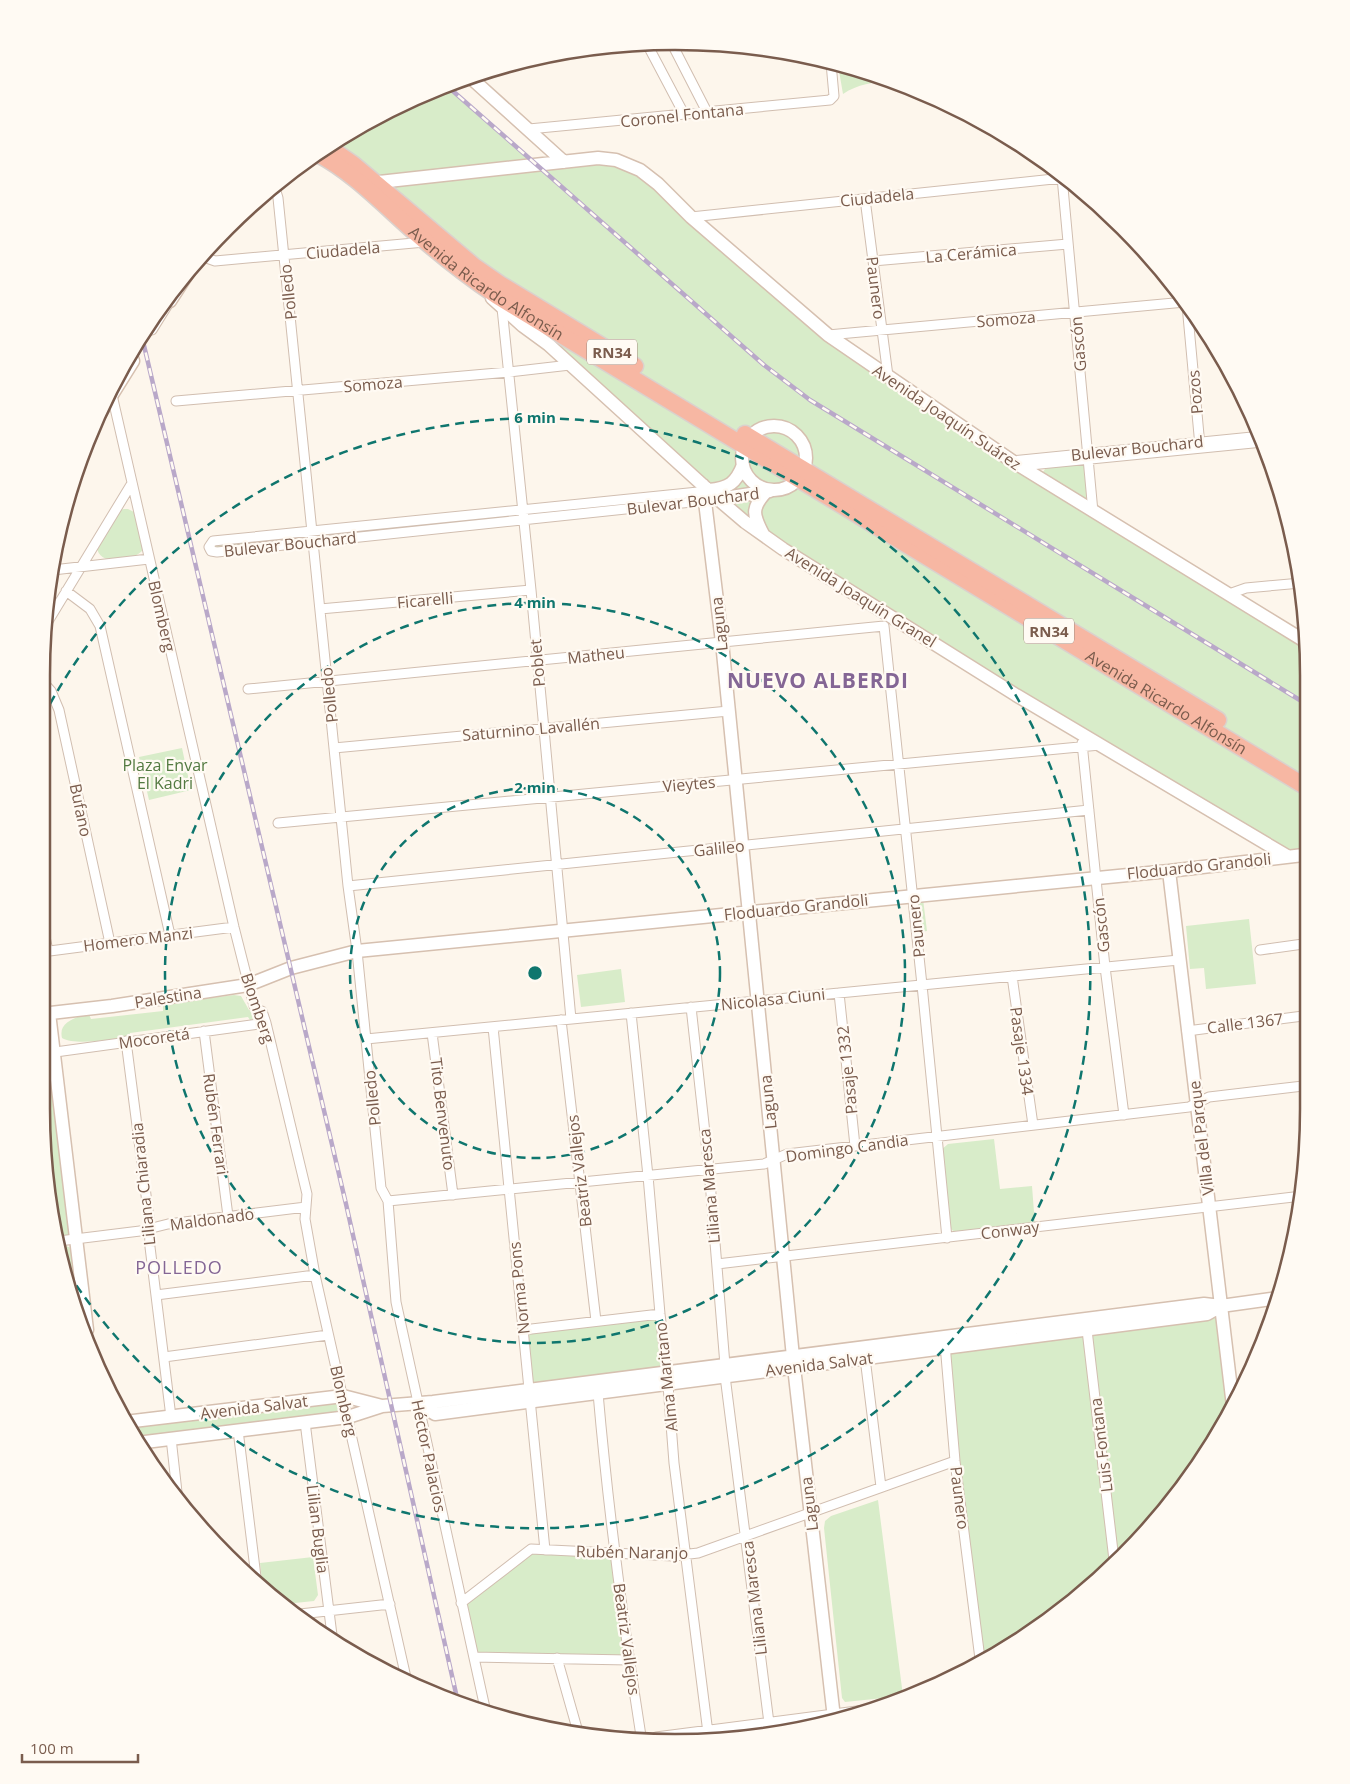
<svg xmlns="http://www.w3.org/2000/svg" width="1350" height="1784" viewBox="0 0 1350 1784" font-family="'Open Sans',sans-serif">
  <rect width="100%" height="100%" fill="#fdf6ec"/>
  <path fill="#d8ecc9" d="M838,65l53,16c-18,1 -33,3 -48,13z
    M446,85l90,80 62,-7 42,12 51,47 197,159 415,264v215l-16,1 -504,-307 -456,-403 105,-56z
    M1078,464l7,2 4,28 -2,4 -3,1 -40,-24 -1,-3 2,-3 4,-2z
    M124,509h4l8,4 7,37c-9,11 -45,17 -46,-3l23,-37z
    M509,513v4l-176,18v-4z
    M306,534l1,4 -92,10 -1,-4z
    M182,748l9,42 -42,10 -10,-43z
    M916,899h7l4,32 -7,1z
    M1249,919l7,65 -50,5 -2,-21 -14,1 -4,-43z
    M621,969l4,33 -44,5 -4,-32z
    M234,995l7,1 8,14 11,3 -2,5 -8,2 -2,-3 -118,16v4c-17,2 -54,9 -68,1 -4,-17 14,-19 26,-26l3,7 72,-8v-7z
    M41,1063l8,1 21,169 -3,3 -9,-1 -17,-126z
    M994,1139l6,50 32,-3 3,39 -78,8 -5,-3 -3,-5 -8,-75 7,-6z
    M66,1246l5,2 11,71 -19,-46 -3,-23z
    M1221,1306l12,100 -9,20 -73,101 -124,109 -47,23 -35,-311z
    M657,1317l6,51 -130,16 -6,-51z
    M333,1401l5,3v6l-3,5 -200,24 -8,-12z
    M878,1500l25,196 -58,6 -3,-4 -18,-170 1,-7 6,-5z
    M531,1549l84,5 14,106 -155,-3 -13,-54z
    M313,1557l5,38 -4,6 -29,3 -22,-15 -3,-26z"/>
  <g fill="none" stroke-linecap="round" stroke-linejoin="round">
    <g stroke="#d1beb0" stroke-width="11">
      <path id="street" d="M671,42l36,70
        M647,44l37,70
        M529,129l301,-29 4,-4 -3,-33
        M1062,177l31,335
        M275,188l3,10 70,688 9,65 24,237 7,13 8,101 89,406
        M865,199l23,177
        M691,217l372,-39
        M201,256l14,5 210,-19
        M873,261l195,-17
        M1187,305l13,141
        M502,308l29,282 40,429
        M152,330l18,-29
        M828,335l357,-33
        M112,395l122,532 20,79 4,4 4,1 4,12 41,171 -2,25 10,56 92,407
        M176,401l333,-29 61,-7
        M1012,461l250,-25
        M1020,466l243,-24
        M708,491l-495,50 -4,6 2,4 6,1 494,-52
        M53,570l96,-11
        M66,591l24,18 10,17 70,309
        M1229,594l17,-6 55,-5
        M320,609l211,-19
        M884,626l38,359 25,253
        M44,628l88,-145
        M42,681l9,10 8,19 51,233
        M248,689l636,-63
        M1082,743l23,224 19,148
        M334,748l395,-37
        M278,823l822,-78
        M348,886l741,-76
        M42,923l6,28
        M1260,950l43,-6
        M42,952l192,-25
        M1012,976l21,149
        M839,993l16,153
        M691,1007l18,162 16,196
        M631,1013l17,163 12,138 7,58 7,91 35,278
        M561,1020l35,301
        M493,1027l52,523
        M204,1031l24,185
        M1187,1031l116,-15
        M432,1033l21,162
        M366,1039l813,-79
        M126,1041l23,177 1,29 21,170
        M41,1054l225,-31
        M388,1201l376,-37 23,-10 402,-47 20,-10 94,-11
        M59,1241l81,-10 28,-7 138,-17
        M717,1264l585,-68
        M156,1295l159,-20
        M523,1330l137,-16
        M1087,1330l27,230
        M945,1344l10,117 25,198
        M164,1357l164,-22
        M865,1358l16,129
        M725,1376l45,355
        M598,1393c10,115 25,229 43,343
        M305,1422l27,213
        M238,1430l19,155
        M171,1438l7,63
        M461,1603l70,-54 142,7 25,-3 257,-92
        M300,1614l90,-10
        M474,1657l155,3
        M557,1658l21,74
        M656,1737l224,-29"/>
    </g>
    <g stroke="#d6c0b0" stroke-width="15">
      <path id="secondary" d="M471,78l93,84
        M370,183l228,-25 18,2 24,10 18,14 33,33 137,118 184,126 291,179
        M492,298l31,28 26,19 169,154 27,23 38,27 233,146 271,161
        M165,300l5,1 22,-34
        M98,417l35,-56 -2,-6
        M742 458a32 32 0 1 1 64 0a32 32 0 1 1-64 0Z
        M703,485l19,157 72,725 40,351
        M709,490c20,-2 27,-7 34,-25
        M718,499l52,-8
        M763,534c-10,-19 -12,-26 3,-42
        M1169,871l64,535
        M49,1013l38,317
        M42,1014l70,-8 136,-21 43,-17 66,-17 812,-80 134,-16
        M417,1403l18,11 772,-100 14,-8
        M125,1422l218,-26 39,10
        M137,1443l211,-26 34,-11 51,-4 771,-98 17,2 57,-8"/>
    </g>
    <g stroke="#dad1cd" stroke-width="19">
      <g id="highway">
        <path d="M327,146l26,18 121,102 26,18 135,82"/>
        <path id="s1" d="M316,153c41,21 73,58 108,87 23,20 48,39 73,56l806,489"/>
        <path d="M745,434l473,286"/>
      </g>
    </g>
    <use href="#street" stroke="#fff" stroke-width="9"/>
    <use href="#secondary" stroke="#fff" stroke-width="12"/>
    <use href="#highway" stroke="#f7b7a3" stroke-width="16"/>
    <g stroke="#b9a8c9" stroke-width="4.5">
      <path id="rail" d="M446,85l318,280 46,35 493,302
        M142,337l204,867 111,494"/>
    </g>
    <use href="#rail" stroke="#fffaf3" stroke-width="2.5" stroke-dasharray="8" stroke-linecap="butt"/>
  </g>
  <g fill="none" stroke="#0f766e" stroke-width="2.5" stroke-dasharray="9 6">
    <circle cx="535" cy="973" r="185"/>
    <circle cx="535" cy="973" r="370"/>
    <path d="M43 717A555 555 0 1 1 62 1263"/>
  </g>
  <g text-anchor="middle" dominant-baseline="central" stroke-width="4.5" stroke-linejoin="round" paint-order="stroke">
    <g fill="#fffaf3" stroke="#a28b7f" stroke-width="1">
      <rect x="587" y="339.5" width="50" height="25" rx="4"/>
      <rect x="1024" y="618.5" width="50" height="25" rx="4"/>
    </g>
    <g font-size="15" font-weight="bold" fill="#7a5c4d">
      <text x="612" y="352">RN34</text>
      <text x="1049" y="631">RN34</text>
    </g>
    <g font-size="16" fill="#7a5c4d" stroke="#fffaf3">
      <text transform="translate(682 115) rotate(-6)">Coronel Fontana</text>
      <text transform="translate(877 197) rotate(-6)">Ciudadela</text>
      <text transform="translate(343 250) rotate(-5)">Ciudadela</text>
      <text transform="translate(971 253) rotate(-5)">La Cerámica</text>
      <text stroke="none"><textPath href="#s1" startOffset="215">Avenida Ricardo Alfonsín</textPath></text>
      <text transform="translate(876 288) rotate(83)">Paunero</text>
      <text transform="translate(288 292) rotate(-96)">Polledo</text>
      <text transform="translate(1006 319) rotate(-5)">Somoza</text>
      <text transform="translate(1078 344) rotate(-95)">Gascón</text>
      <text transform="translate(373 384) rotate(-5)">Somoza</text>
      <text transform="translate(1195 392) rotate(-95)">Pozos</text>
      <text transform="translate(947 417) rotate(34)">Avenida Joaquín Suárez</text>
      <text transform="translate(1137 448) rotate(-6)">Bulevar Bouchard</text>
      <text transform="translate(693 501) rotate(-7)">Bulevar Bouchard</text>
      <text transform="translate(290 544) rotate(-6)">Bulevar Bouchard</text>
      <text transform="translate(861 597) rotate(32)">Avenida Joaquín Granel</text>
      <text transform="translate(425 600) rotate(-5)">Ficarelli</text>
      <text transform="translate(162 616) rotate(77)">Blomberg</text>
      <text transform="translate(719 624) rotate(-96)">Laguna</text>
      <text transform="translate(596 655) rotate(-6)">Matheu</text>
      <text transform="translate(537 663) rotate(-95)">Poblet</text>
      <text transform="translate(329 695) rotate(-96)">Polledo</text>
      <text stroke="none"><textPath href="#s1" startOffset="1014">Avenida Ricardo Alfonsín</textPath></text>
      <text transform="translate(531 729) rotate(-5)">Saturnino Lavallén</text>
      <text transform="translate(689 784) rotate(-5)">Vieytes</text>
      <text transform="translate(81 810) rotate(78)">Bufano</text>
      <text transform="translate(719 848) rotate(-6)">Galileo</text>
      <text transform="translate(1199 866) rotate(-6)">Floduardo Grandoli</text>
      <text transform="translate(796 907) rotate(-6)">Floduardo Grandoli</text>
      <text transform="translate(1101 925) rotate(-96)">Gascón</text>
      <text transform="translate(916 926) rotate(-96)">Paunero</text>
      <text transform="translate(138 939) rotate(-7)">Homero Manzi</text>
      <text transform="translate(168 997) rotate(-9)">Palestina</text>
      <text transform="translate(773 999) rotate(-6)">Nicolasa Ciuni</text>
      <text transform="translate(258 1008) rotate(71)">Blomberg</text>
      <text transform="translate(1245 1023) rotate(-7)">Calle 1367</text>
      <text transform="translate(154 1038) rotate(-8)">Mocoretá</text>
      <text transform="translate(1022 1051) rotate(82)">Pasaje 1334</text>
      <text transform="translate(847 1070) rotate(-96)">Pasaje 1332</text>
      <text transform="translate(372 1098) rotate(-96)">Polledo</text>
      <text transform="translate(768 1102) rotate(-96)">Laguna</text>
      <text transform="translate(443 1114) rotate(83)">Tito Benvenuto</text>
      <text transform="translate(216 1124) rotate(82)">Rubén Ferrari</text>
      <text transform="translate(1201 1138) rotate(-97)">Villa del Parque</text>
      <text transform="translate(847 1148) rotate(-8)">Domingo Candia</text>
      <text transform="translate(579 1171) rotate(-97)">Beatriz Vallejos</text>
      <text transform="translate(143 1184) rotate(-96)">Liliana Chiaradia</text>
      <text transform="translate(709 1186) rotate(-95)">Liliana Maresca</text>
      <text transform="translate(212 1219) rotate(-8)">Maldonado</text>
      <text transform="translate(1010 1230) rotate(-7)">Conway</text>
      <text transform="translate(519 1288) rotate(-96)">Norma Pons</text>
      <text transform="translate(819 1364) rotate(-7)">Avenida Salvat</text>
      <text transform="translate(666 1377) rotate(-96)">Alma Maritano</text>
      <text transform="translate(344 1401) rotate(77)">Blomberg</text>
      <text transform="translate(254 1407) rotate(-7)">Avenida Salvat</text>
      <text transform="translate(1101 1445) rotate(-97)">Luis Fontana</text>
      <text transform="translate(429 1456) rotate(78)">Héctor Palacios</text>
      <text transform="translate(960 1498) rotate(83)">Paunero</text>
      <text transform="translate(809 1504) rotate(-97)">Laguna</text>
      <text transform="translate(318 1529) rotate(83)">Lilian Buglia</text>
      <text transform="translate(632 1552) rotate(1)">Rubén Naranjo</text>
      <text transform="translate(754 1598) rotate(-97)">Liliana Maresca</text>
      <text transform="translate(627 1639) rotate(82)">Beatriz Vallejos</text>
    </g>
    <g font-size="16" fill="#537a41" stroke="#fffaf3">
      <text x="165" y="765">Plaza Envar<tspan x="165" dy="18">El Kadri</tspan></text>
    </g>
    <g font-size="18" letter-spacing="1" fill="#846695" stroke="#fffaf3">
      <text x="179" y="1267">POLLEDO</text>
    </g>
    <g font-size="21" font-weight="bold" letter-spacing="1" fill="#846695" stroke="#fffaf3">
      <text x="818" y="680">NUEVO ALBERDI</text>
    </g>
  </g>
  <path d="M0 0H1350V1784H0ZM675 50H675A625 625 0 0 1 1300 675V1109A625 625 0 0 1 675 1734H675A625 625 0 0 1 50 1109V675A625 625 0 0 1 675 50Z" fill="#fffaf3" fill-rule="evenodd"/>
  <path fill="none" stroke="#7a5c4d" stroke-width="2.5" d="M675 50H675A625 625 0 0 1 1300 675V1109A625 625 0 0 1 675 1734H675A625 625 0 0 1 50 1109V675A625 625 0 0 1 675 50Z"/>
  <circle cx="535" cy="973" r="8" fill="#0f766e" stroke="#fffaf3" stroke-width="2.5"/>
  <g font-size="15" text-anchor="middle" font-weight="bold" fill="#0f766e" stroke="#fffaf3" stroke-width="4.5" stroke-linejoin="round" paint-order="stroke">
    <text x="535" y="423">6 min</text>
    <text x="535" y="608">4 min</text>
    <text x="535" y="793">2 min</text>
  </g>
  <path d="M22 1754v8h116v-8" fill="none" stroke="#7a5c4d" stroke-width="2.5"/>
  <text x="30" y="1754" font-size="15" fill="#7a5c4d" stroke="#fffaf3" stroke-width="4" paint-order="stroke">100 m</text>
</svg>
